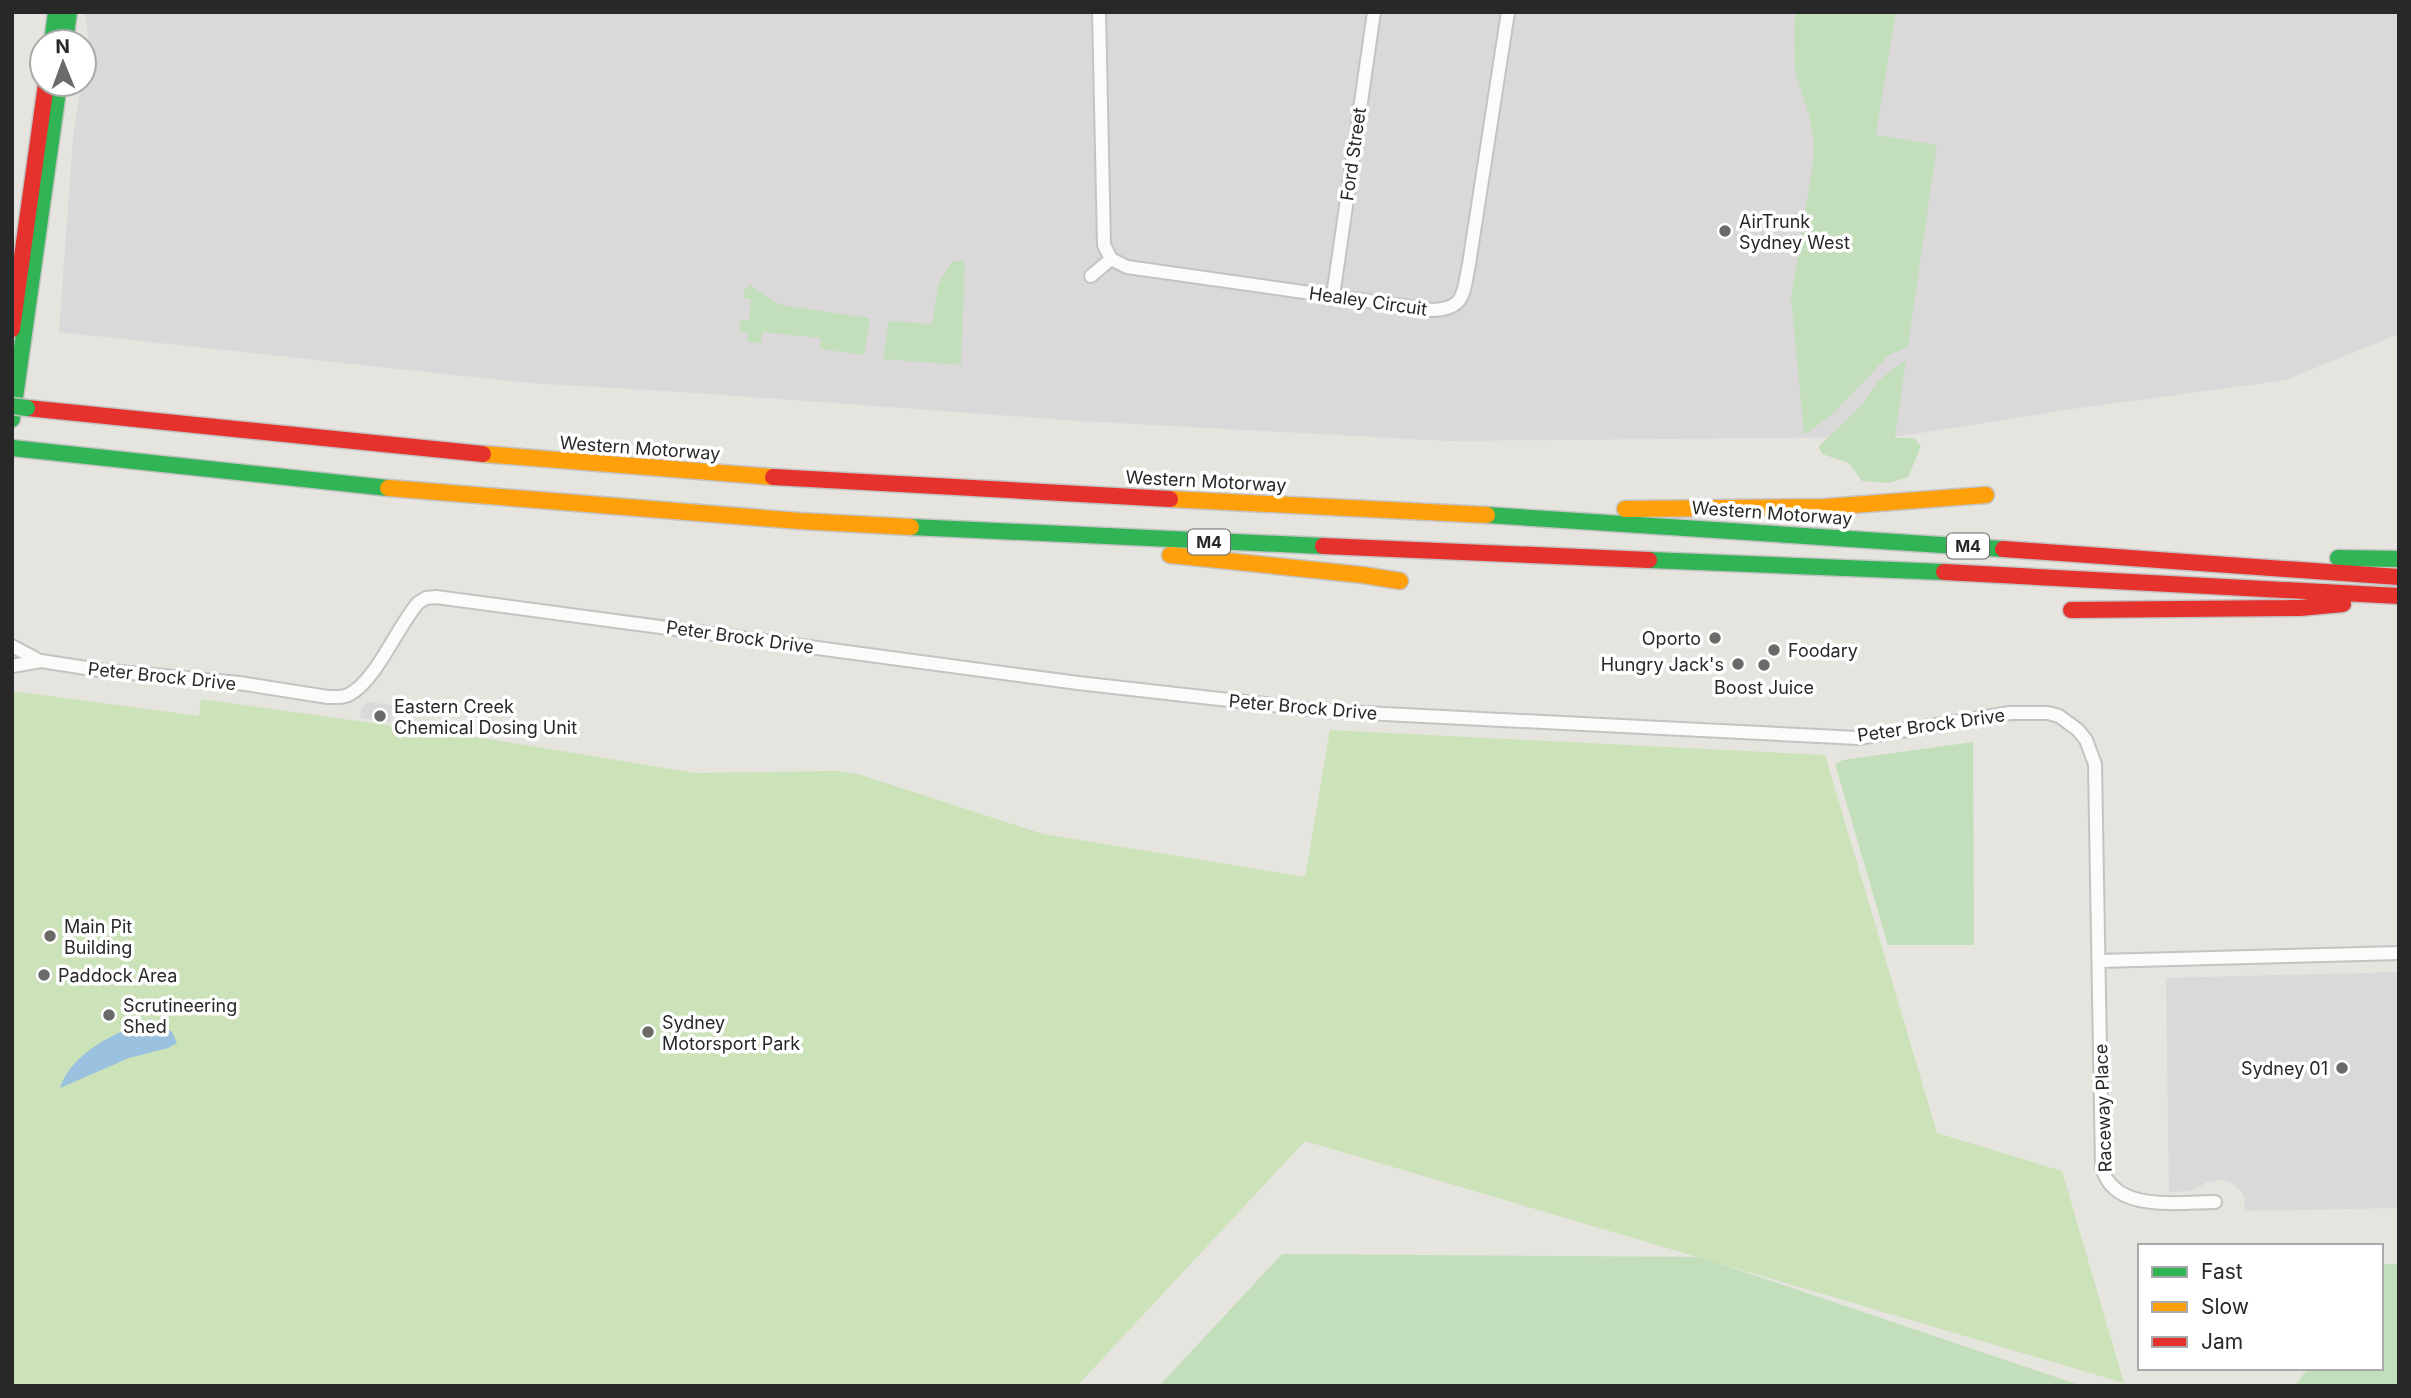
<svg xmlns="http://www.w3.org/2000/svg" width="2411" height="1398" viewBox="0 0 2411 1398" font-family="Inter,sans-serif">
  <rect width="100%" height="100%" fill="#e6e4de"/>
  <path fill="#dbd8d9" d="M85,12h2314v322l-113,46 -221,30 -170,27 -448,4 -367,-20 -397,-29 -154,-9 -470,-51 14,-194 8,-54h3l4,-48z
    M368,702l24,3 -2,17 -30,-4 1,-9z
    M2399,972v236l-154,3 -1,-14 -4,-7 -10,-8 -11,-2 -12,2 -15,9 -23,1 -3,-214z"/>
  <path fill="#c3deba" d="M1796,12h100l-20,123 61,10 -29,202 -19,8 -58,61 -27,19 -13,-137 22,-136 1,-19 -4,-24 -15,-48 -1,-46z
    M952,261h13l-4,104 -78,-6 6,-38 43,3 6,-39z
    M749,285l32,20 89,13 -6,37 -44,-6 1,-11 -59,-6 -1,11 -14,-1 1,-9 -9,-1 1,-12h9l2,-21h-8l1,-8z
    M1906,360l-11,78h19l7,8 -13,31 -19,6 -27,-2 -13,-18 -27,-9 -3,-8 42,-40 19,-27z
    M1973,742l1,203h-86l-53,-181 8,-4z
    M1282,1254l418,3 382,129h-923z
    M2383,1264h16v122h-104l13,-18h73v-102z"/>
  <path fill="#cce2b9" d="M12,691l187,25 2,-17 287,40 207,34 143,-2 20,3 185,60 262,43 25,-147 495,25 112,378 125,38 62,212 -819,-242 -228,245h-1065z"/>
  <path fill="#9ac2e0" d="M151,1019l21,13 5,11 -9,5 -39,10 -69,30c13,-38 57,-55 91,-69z"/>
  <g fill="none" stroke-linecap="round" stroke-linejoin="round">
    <g stroke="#c4c3c3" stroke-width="16">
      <path id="street" d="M1099,12l5,233 7,14 16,8 304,43c35,0 32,-18 38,-46l39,-252
        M1091,276l20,-17
        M1333,296l41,-284
        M12,646l28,15
        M12,666l29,-5 58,9 140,13 89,14c8,0 16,1 22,-3 27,-15 47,-67 68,-91l8,-5 10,-1 642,86 248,28 532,27 152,-25h38l11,3 19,14 8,10 9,24 7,403c11,46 76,35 113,35
        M2099,961l300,-8"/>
    </g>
    <g stroke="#c4c3c3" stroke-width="19">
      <path id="fast" d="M52,42l4,-30
        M65,42l4,-30
        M12,419l47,-335
        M12,448l376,40
        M1487,515l516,34
        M911,527l412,19
        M2338,558l61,1
        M1649,560l295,12"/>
    </g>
    <g stroke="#c4c3c3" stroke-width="19">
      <path id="slow" d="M483,454l290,23
        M388,488l412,33 111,6
        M1170,499l317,16
        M1625,509l200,-2 161,-12
        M1170,555l193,20 37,6"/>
    </g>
    <g stroke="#c4c3c3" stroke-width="19">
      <path id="jam" d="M12,329l34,-245
        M27,408l456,46
        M773,477l397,22
        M1323,546l326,14
        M2003,549l396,28
        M1944,572l455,24
        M2071,610l229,-2 43,-4"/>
    </g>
    <use href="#street" stroke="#fbfbfa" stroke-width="12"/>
    <use href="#fast" stroke="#30b455" stroke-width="16"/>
    <use href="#slow" stroke="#ff9f0a" stroke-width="16"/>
    <use href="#jam" stroke="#e5322d" stroke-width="16"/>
    <g stroke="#c3c2c0" stroke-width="19" stroke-linecap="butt">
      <path id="fast-bridge" d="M12,406l15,2"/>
    </g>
    <use href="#fast-bridge" stroke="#30b455" stroke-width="16"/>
  </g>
  <g fill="#6a6a68" stroke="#fff" stroke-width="2.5">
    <circle cx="1725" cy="231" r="7"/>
    <circle cx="1715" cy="638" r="7"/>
    <circle cx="1774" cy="650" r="7"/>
    <circle cx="1738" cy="664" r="7"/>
    <circle cx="1764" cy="665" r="7"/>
    <circle cx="380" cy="716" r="7"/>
    <circle cx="50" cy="936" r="7"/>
    <circle cx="44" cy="975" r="7"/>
    <circle cx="109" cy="1015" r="7"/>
    <circle cx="648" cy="1032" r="7"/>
    <circle cx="2342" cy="1068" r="7"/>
  </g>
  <g text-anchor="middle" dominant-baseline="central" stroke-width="7" stroke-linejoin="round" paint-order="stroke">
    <g fill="#fff" stroke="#686868" stroke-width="2">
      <rect x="1188" y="529.5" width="42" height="25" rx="5"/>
      <rect x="1947" y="533.5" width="42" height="25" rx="5"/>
    </g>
    <g font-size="16" font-weight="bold" fill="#282828">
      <text x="1209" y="542">M4</text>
      <text x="1968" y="546">M4</text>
    </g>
    <g font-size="18" fill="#282828" stroke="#fff">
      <text transform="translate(1353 154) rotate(-82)">Ford Street</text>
      <text transform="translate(1368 301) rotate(8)">Healey Circuit</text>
      <text transform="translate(640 448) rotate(4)">Western Motorway</text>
      <text transform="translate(1206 481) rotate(3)">Western Motorway</text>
      <text transform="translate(1772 513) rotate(4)">Western Motorway</text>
      <text transform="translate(740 637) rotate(8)">Peter Brock Drive</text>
      <text transform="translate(162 676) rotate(6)">Peter Brock Drive</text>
      <text transform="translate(1303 707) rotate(5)">Peter Brock Drive</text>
      <text transform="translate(1931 725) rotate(-8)">Peter Brock Drive</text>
      <text transform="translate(2103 1108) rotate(-92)">Raceway Place</text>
    </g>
    <g font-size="18" fill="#282828" stroke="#fff" text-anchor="start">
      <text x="1739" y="221">AirTrunk<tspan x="1739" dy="21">Sydney West</tspan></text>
      <text x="1701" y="638" text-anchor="end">Oporto</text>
      <text x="1788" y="650">Foodary</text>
      <text x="1724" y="664" text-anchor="end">Hungry Jack's</text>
      <text x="1764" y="687" text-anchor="middle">Boost Juice</text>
      <text x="394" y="706">Eastern Creek<tspan x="394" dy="21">Chemical Dosing Unit</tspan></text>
      <text x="64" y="926">Main Pit<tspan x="64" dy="21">Building</tspan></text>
      <text x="58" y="975">Paddock Area</text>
      <text x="123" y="1005">Scrutineering<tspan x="123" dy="21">Shed</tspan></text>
      <text x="662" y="1022">Sydney<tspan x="662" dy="21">Motorsport Park</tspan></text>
      <text x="2328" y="1068" text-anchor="end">Sydney 01</text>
    </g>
  </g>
  <rect width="2411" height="1398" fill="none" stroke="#282828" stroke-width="28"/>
  <rect x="2138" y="1244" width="245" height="126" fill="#ffffff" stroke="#a9a9a9" stroke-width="2"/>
  <rect x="2152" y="1267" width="35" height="10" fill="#30b455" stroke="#a9a9a9" stroke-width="2"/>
  <text x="2201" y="1279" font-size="21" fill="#282828">Fast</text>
  <rect x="2152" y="1302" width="35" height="10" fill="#ff9f0a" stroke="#a9a9a9" stroke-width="2"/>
  <text x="2201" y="1314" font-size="21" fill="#282828">Slow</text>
  <rect x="2152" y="1337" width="35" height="10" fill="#e5322d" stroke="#a9a9a9" stroke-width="2"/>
  <text x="2201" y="1349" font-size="21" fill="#282828">Jam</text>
  <g transform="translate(63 63) rotate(359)"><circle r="33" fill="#ffffff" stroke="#a9a9a9" stroke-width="2"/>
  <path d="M0-5L12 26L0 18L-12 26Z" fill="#6a6a68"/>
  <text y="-10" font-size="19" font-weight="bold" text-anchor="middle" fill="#282828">N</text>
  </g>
</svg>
